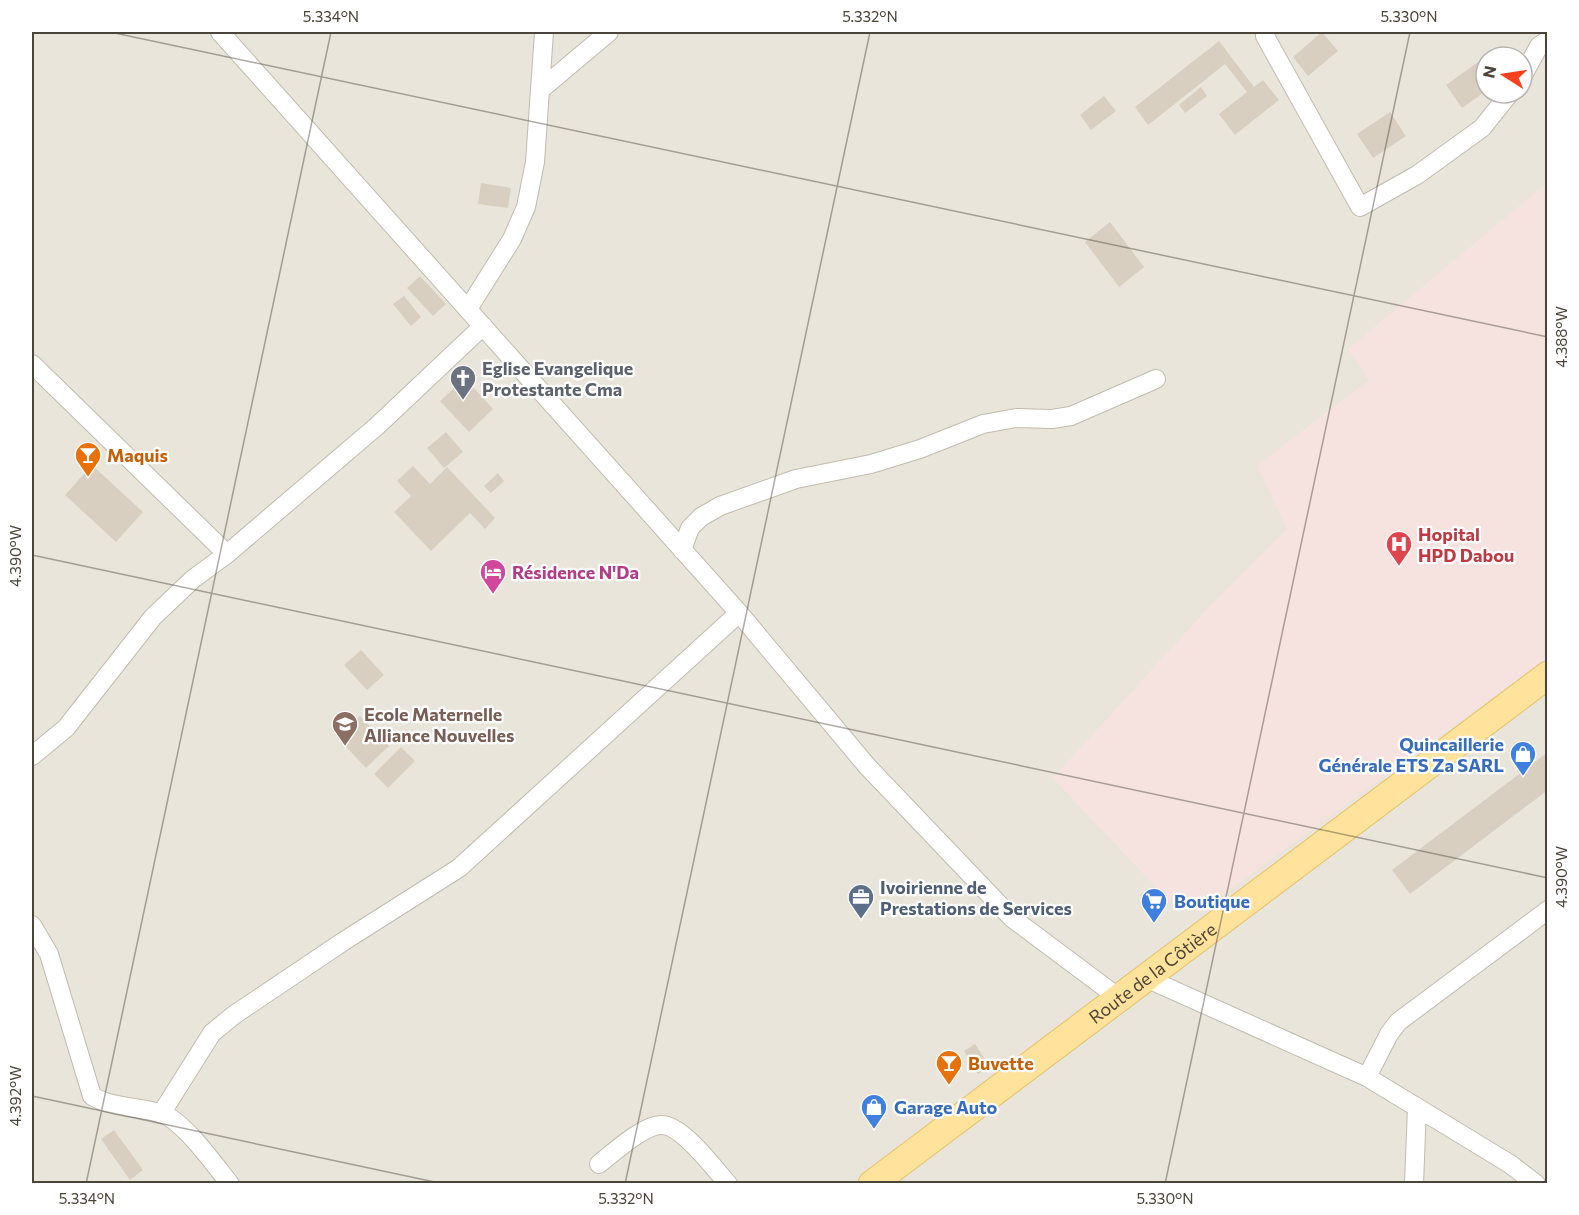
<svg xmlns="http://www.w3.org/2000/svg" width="1579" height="1215" viewBox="0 0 1579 1215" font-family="Commissioner,sans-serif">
  <rect width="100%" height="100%" fill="#f6f3ec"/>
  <path fill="#eae5da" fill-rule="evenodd" d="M32,32h1515v1151h-1515zM1486,57h36v36h-36z"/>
  <path fill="#f6e3e0" d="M1547,183v474l-349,256 -13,-19 -16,7 -116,-123 158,-173 76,-76 -30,-63 112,-86 -21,-31z"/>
  <path fill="#d8cfc1" d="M1322,32l16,19 -30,25 -15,-19z
    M1219,41l35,46 9,-7 16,20 -44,35 -16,-21 28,-22 -22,-28 -77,61 -13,-18z
    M1478,62l8,11v18l-24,17 -16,-23z
    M1201,87l6,9 -22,17 -6,-8z
    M1104,96l12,15 -25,19 -11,-15z
    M1390,112l16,24 -33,22 -16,-24z
    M481,183l30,5 -3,20 -30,-4z
    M1110,222l34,45 -25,20 -34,-45z
    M420,276l26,28 -13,12 -26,-28z
    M404,296l17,21 -10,9 -18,-22z
    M465,378l28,31 -24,23 -29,-31z
    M446,432l17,20 -19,16 -17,-20z
    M92,465l51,47 -27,30 -51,-47z
    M413,466l17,18 17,-17 48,51 -10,11 -15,-16 -39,38 -37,-39 17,-16 -14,-15z
    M498,473l6,8 -13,12 -7,-7z
    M361,650l23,25 -17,15 -23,-25z
    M360,716l29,30 -23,22 -29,-31z
    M401,747l14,14 -27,27 -14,-14z
    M1548,752v38l-138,104 -18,-24z
    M975,1044l15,23 -12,7 -14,-23z
    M114,1130l29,40 -13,10 -29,-41z"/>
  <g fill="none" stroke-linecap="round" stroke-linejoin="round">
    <g stroke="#c2bbae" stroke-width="20">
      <path id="street" d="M220,32l519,581 128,153 145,152 107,80
        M1265,32v4l95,171 57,-32 65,-47 28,-35
        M1522,77l17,-31 9,-6
        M540,90l69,-58
        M468,309l44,-70 14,-32 9,-45 9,-130
        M32,364l195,190
        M682,550l8,-22 11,-11 19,-11 76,-27 75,-15 49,-15 63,-25 33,-6 36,1 19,-3 85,-37
        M32,756l34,-28 87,-111 40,-38 34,-25 150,-128 106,-100
        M32,925l17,29 43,142c22,13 48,10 71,18 21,8 52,51 67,70
        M1146,978l221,99 143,87 26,20
        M1367,1077l22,-43 9,-12 150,-112
        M161,1114l51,-81 22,-18 110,-74 115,-73 280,-255
        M599,1164c14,-11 45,-40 63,-39 20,0 53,44 66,59
        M1414,1184l3,-77"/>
    </g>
    <g stroke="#e6c16a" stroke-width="29">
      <g id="primary">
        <path id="s1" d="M872,1184l676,-509"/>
      </g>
    </g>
    <use href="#street" stroke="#fff" stroke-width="18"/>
    <use href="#primary" stroke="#ffe39c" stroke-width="27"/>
  </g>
  <path fill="none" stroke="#4b4439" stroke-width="1.5" stroke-opacity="0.45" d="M110,32l1438,305M32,555l1516,323M32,1096l412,88M86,1184l245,-1152M625,1184l245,-1152M1165,1184l245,-1152"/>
  <defs>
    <g id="church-pin" transform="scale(1.35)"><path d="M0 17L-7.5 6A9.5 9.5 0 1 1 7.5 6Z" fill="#6b7280" stroke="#fff"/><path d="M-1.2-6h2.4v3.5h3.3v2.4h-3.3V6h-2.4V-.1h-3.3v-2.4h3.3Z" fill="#fff"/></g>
    <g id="bar-pin" transform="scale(1.35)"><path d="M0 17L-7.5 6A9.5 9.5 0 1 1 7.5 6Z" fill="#e8710a" stroke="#fff"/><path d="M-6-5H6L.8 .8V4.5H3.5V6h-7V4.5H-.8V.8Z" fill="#fff"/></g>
    <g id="hospital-pin" transform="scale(1.35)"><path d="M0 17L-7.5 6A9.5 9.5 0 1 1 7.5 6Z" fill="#e0444e" stroke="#fff"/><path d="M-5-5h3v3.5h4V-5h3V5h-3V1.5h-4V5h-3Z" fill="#fff"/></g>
    <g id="hotel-pin" transform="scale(1.35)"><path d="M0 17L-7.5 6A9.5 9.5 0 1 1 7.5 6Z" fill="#d1479c" stroke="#fff"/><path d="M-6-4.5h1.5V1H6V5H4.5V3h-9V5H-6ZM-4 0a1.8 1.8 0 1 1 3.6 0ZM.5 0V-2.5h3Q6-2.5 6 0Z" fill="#fff"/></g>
    <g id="school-pin" transform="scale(1.35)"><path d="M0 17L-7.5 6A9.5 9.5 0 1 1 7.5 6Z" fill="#8d6e63" stroke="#fff"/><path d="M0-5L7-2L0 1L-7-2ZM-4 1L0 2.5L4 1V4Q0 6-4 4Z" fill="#fff"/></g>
    <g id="shop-pin" transform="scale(1.35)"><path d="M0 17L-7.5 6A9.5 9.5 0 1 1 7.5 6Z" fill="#3f7fe0" stroke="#fff"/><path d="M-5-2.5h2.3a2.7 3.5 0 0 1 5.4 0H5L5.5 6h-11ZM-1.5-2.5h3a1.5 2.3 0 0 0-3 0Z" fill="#fff"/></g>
    <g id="office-pin" transform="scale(1.35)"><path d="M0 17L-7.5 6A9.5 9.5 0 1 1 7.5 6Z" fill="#5c6f8a" stroke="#fff"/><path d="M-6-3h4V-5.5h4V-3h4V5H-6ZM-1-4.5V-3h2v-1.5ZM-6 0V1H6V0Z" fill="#fff"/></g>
    <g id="supermarket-pin" transform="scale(1.35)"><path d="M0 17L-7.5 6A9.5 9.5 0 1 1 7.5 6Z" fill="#3f7fe0" stroke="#fff"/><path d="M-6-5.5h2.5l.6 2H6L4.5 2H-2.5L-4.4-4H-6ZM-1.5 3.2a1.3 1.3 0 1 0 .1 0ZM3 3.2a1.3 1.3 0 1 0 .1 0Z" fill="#fff"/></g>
  </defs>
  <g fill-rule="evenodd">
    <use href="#church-pin" x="463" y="378"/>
    <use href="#bar-pin" x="88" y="455"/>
    <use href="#hospital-pin" x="1399" y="544"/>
    <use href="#hotel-pin" x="493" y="572"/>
    <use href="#school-pin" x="345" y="724"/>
    <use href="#shop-pin" x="1523" y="754"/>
    <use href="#office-pin" x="861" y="897"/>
    <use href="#supermarket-pin" x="1154" y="901"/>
    <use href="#bar-pin" x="949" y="1063"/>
    <use href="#shop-pin" x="874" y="1107"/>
  </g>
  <g text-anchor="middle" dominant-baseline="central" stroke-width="4.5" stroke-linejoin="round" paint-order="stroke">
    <g font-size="18" font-weight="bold" fill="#5b616d" stroke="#fff" text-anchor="start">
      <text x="482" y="368">Eglise Evangelique<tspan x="482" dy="21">Protestante Cma</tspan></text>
    </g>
    <g font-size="18" font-weight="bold" fill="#c56008" stroke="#fff" text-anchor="start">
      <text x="107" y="455">Maquis</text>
      <text x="968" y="1063">Buvette</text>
    </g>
    <g font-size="18" font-weight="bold" fill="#be3a42" stroke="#fff" text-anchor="start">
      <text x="1418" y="534">Hopital<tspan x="1418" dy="21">HPD Dabou</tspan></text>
    </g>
    <g font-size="18" font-weight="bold" fill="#b23c85" stroke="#fff" text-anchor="start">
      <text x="512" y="572">Résidence N'Da</text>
    </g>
    <g font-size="18" font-weight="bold" fill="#785e54" stroke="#fff" text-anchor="start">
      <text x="364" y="714">Ecole Maternelle<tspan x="364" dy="21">Alliance Nouvelles</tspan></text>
    </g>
    <g font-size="18" font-weight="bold" fill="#366cbe" stroke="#fff" text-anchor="start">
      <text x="1504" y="744" text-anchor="end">Quincaillerie<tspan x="1504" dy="21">Générale ETS Za SARL</tspan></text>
      <text x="1174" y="901">Boutique</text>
      <text x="894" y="1107">Garage Auto</text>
    </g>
    <g font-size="18" font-weight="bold" fill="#4e5e75" stroke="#fff" text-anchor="start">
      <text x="880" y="887">Ivoirienne de<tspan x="880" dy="21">Prestations de Services</tspan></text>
    </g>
    <g font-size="18" fill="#4b4439" stroke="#fff">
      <text stroke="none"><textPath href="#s1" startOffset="351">Route de la Côtière</textPath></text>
    </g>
  </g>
  <rect width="1579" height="1215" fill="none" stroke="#ffffff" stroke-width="66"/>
  <g transform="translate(1504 75) rotate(282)"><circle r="28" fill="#ffffff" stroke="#b7b4b0" stroke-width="1.5"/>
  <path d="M0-4.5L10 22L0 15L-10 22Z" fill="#fc3f1d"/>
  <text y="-9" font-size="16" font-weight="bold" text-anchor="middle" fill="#4b4439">N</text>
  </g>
  <rect x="33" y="33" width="1513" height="1149" fill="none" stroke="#4b4439" stroke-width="2"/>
  <g font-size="15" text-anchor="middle" fill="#4b4439">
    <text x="331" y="22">5.334°N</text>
    <text x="870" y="22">5.332°N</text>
    <text x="1409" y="22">5.330°N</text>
    <text transform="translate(1562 337) rotate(-90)" y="5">4.388°W</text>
    <text transform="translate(16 556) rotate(-90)" y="5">4.390°W</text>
    <text transform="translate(1562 877) rotate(-90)" y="5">4.390°W</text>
    <text transform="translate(16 1096) rotate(-90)" y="5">4.392°W</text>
    <text x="87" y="1204">5.334°N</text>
    <text x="626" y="1204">5.332°N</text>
    <text x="1165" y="1204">5.330°N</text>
  </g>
</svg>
